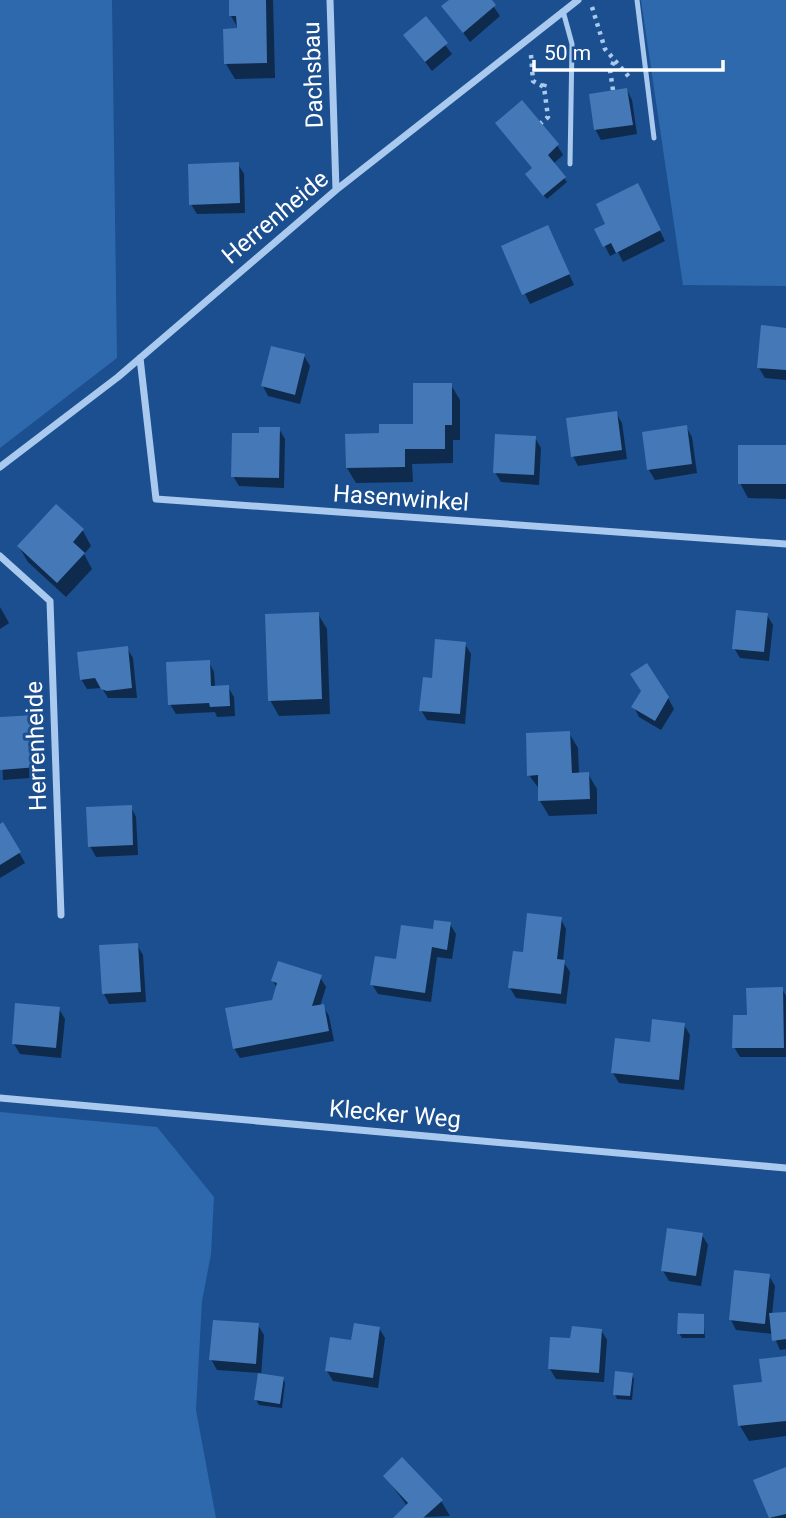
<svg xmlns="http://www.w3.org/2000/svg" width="786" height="1518" viewBox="0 0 786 1518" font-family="Roboto,sans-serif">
  <rect width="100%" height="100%" fill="#1b4f8f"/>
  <path fill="#2e69ad" d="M0,0h112l5,358 -117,90z
    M641,0h145v286l-103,-1z
    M0,1112l157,15 57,70 -3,57 -9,47 -6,109 20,108h-216z"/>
  <path fill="#0007" d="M230,0h43l2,78 -40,1 -9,-15 13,-34 -8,-14z
    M452,0h37l11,16 -30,26 -26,-35z
    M425,19l27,35 -20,17 -27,-36z
    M627,90l5,10 5,34 -36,6 -6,-11z
    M497,123l60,22 6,10 -10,9 14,18 -20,17 -18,-21 4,-9z
    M238,164l6,10 1,39 -48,1 -6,-10z
    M643,196l22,45 -42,21 -5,-10 -8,4 -5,-10 2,-22z
    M553,238l21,47 -44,19 -27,-57z
    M786,329v51l-21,-2 -6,-10z
    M304,356l6,10 -10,38 -32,-8 -5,-10z
    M451,385l9,15v40h-7v23l-41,1 1,18 -57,1 -9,-15 34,-33 34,-10z
    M616,413l6,10 5,36 -49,7 -5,-10z
    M686,427l6,10 5,36 -42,7 -6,-10z
    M279,429l6,10 -1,49 -45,-2 -6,-10 28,-41z
    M535,438l6,10 -2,37 -38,-3 -6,-10z
    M786,447v52l-38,-1 -8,-15z
    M57,506l26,25 8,15 -7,8 8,15 -26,28 -38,-35 -9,-15z
    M0,607l9,16 -9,6z
    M318,614l9,15 3,85 -51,2 -9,-16z
    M767,615l6,10 -4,36 -29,-3 -6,-10z
    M465,644l6,10 -6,70 -38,-4 -6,-10 12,-31z
    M127,648l6,10 4,40h-29l-6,-10 -15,1 -6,-10z
    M209,662l5,10 1,15h13l6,10 1,19 -18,1 -2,-5 -39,2 -6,-10z
    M668,698l6,11 -13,21 -22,-13 -5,-10z
    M34,716l6,11 3,50 -40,3 -3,-61z
    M569,733l9,15 1,26h9l9,15v25l-48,2 -9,-15v-11l-11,-15z
    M131,807l5,10 2,38 -42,2 -6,-11z
    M3,824l22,39 -25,15v-52z
    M561,919l5,10 -3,32 7,11 -4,32 -50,-6 -6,-10 14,-34z
    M450,924l6,10 -4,25 -15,-2 -6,45 -53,-8 -6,-10 62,-53z
    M137,945l6,10 3,47 -37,2 -5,-10z
    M320,977l6,10 -6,19h3l6,10 5,25 -94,17 -6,-10 39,-47 4,-13 -4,-7z
    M782,989l4,7v61h-46l-6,-10 14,-30z
    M59,1009l6,10 -4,39 -41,-4 -6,-10z
    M684,1025l6,10 -6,55 -65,-7 -6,-10z
    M702,1235l6,10 -7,41 -32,-5 -6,-10z
    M769,1276l6,10 -3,29 14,-2v36l-6,1 -7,-16 -37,-4 -5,-10z
    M703,1316l2,22h-23l-3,-5z
    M258,1325l6,10 -3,41 22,2 2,5 -3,25 -23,-3 -3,-5 4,-27 -43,-3 -6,-11z
    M379,1328l6,10 -7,50 -45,-7 -6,-10z
    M601,1330l6,10 -3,42 -48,-3 -6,-10z
    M786,1358v78l-37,5 -9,-15z
    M632,1375l2,4 -2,21 -15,-1 -2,-5z
    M786,1469v49h-15l-15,-37z
    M385,1476l56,25 9,15 -54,2 12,-11z"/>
  <path fill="#4478b7" d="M229,0h37l1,63 -43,1 -1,-35 14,-1 -1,-12h-7z
    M449,0h43l4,5 -33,28 -22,-27z
    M426,16l22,27 -23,19 -22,-27z
    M627,88l6,37 -39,5 -5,-36z
    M522,100l37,44 -11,11 18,22 -23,19 -18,-22 7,-6 -37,-45z
    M239,162l1,41 -51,2 -1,-41z
    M638,183l23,47 -45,23 -5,-10 -8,4 -9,-18 11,-5 -9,-20z
    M548,225l22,49 -48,21 -21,-49z
    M761,325l25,3v42l-29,-2z
    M271,346l34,8 -10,41 -34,-9z
    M413,383h39v42h-7v24h-40v18l-59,1 -1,-34 34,-1v-9h34z
    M617,411l5,39 -51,7 -5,-39z
    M687,425l5,39 -45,6 -5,-38z
    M259,427h21l-1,51 -48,-1 1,-44h27z
    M495,434l41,2 -2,39 -41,-2z
    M738,445h48v39h-48z
    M56,504l28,25 -11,13 12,11 -28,30 -40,-37z
    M736,610l32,3 -4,39 -32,-3z
    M319,612l3,87 -54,2 -3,-87z
    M435,639l31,3 -6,72 -41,-3 4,-34 9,1z
    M128,646l4,42 -25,3 -6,-2 -6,-11 -15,2 -3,-28z
    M210,660l1,26 18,-1 1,21 -20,1 -1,-4 -41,2 -2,-43z
    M647,663l22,34 -14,24 -24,-14 10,-16 -11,-17z
    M35,715l3,52 -38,3v-53z
    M570,731l2,42 17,-1 1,27 -52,2v-26l-11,1 -1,-43z
    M132,805l1,40 -45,2 -2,-40z
    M3,822l18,30 -21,13v-41z
    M527,913l35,4 -5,42 8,1 -4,34 -53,-6 5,-37 10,1z
    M434,920l17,2 -4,28 -15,-3 -7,46 -55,-8 5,-29 21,3 5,-34 32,4z
    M138,943l3,49 -39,2 -3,-49z
    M278,961l44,14 -10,31 12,-2 5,27 -96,18 -8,-41 47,-8 5,-17 -6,-2z
    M783,987l1,61h-52l1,-33h14l-1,-27z
    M15,1003l45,4 -4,41 -44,-4z
    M652,1019l33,4 -6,57 -68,-7 4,-35 35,4z
    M667,1228l36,5 -7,43 -35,-5z
    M734,1270l36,4 -5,50 -36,-4z
    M786,1312v27l-14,2 -3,-28z
    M678,1313l26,1v20h-27z
    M213,1320l46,3 -3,41 -47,-4z
    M354,1323l26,4 -7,51 -48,-7 5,-34 21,3z
    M572,1326l30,3 -3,44 -51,-4 2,-32 20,1z
    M786,1356v65l-48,5 -5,-41 29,-3 -3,-23z
    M615,1371l18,2 -3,23 -17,-1z
    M258,1373l26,4 -4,27 -26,-4z
    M402,1457l41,43 -20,18h-30l15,-15 -25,-27z
    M786,1467v47l-17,4 -16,-38z"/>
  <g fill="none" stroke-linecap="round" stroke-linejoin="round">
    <path stroke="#a9c9ee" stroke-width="4.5" stroke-dasharray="3.5 5" stroke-linecap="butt" d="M592,7l13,42 25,29
      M531,55l2,26 11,6 4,30 -7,6
      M544,87l2,-8
      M613,90l-3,-20 5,-11"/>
    <path stroke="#a9c9ee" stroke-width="5" d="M637,0l17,138
      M563,11l9,33 -2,120"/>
    <path stroke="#a9c9ee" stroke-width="7" d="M330,0l6,190
      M140,358l16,141 630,45
      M0,467l118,-90 218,-187 242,-190
      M0,556l50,45 11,314
      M0,1098l786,70"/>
  </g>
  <g text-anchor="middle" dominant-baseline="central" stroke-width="6" stroke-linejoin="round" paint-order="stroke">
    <g font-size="24" fill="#fff" stroke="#1b4f8f">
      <text transform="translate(313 75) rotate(-92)">Dachsbau</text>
      <text transform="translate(275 217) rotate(-40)">Herrenheide</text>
      <text transform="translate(401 498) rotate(4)">Hasenwinkel</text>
      <text transform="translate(36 746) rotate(-92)">Herrenheide</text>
      <text transform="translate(395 1114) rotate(5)">Klecker Weg</text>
    </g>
  </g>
  <path d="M534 60v10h189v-10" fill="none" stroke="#ffffff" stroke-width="3.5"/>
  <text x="544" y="60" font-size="21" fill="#ffffff" stroke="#1b4f8f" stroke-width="5" paint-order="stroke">50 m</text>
</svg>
